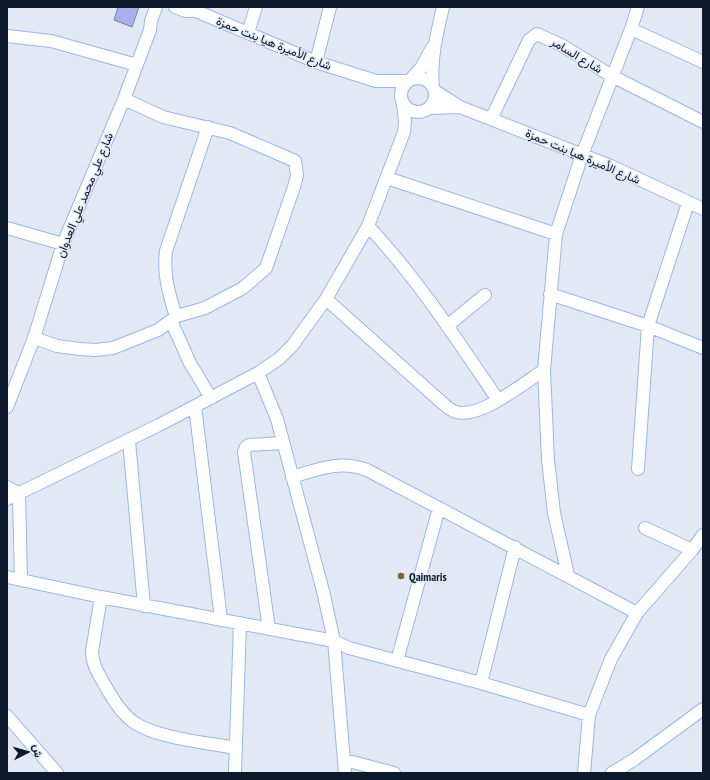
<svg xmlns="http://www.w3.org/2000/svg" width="710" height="780" viewBox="0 0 710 780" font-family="'PT Sans Narrow',Vazirmatn,sans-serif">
  <rect width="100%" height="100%" fill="#e2e9f4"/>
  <path fill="#a9afe9" stroke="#787db4" d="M118,7h21l-7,20 -18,-7z"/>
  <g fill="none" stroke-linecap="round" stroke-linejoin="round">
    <g stroke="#96b8ec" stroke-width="14">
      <path id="minor" d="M175,7l11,4h10
        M192,7l4,4 120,51 60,19h31
        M631,29l72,33
        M248,33l8,-26
        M7,36l44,5 86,24
        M316,62l14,-55
        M401 95a17 17 0 1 1 34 0a17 17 0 1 1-34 0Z
        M412,78l9,-10 11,-20
        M433,87c-3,-27 4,-54 10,-80
        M435,91l25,16 151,59 92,43
        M429,108l31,-1
        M491,119l38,-79 8,-6 24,11 51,31 91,46
        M387,178l169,56
        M368,226c50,53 89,114 130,174
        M7,228l56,16
        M550,294l98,32 55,22
        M326,299l113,101c5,4 10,10 17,12 24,7 68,-29 88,-42
        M176,317c-7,-23 -13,-42 -10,-66l42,-124
        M171,321l19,42 21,35
        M447,326l38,-31
        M34,338l23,8 23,3 16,1 17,-2 45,-18 19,-14 28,-8 38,-20 23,-20 28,-81 3,-12 -2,-14 -65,-28 -67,-16 -39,-18
        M258,373l19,46 46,172 11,50 11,132
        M195,406l26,213
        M7,407l27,-69 29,-94 61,-145 26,-69 1,-9 5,-14
        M129,441l15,165
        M638,469l10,-143 40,-123
        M292,477c27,-8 48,-17 75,-7l270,143
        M7,487l12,7 2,86
        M7,499l152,-74 99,-52 22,-15 12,-12 34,-47 42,-73 36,-94 1,-11 -2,-17
        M645,528l47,22
        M568,575l-14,-62 -6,-53 -4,-90 12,-136 26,-79 49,-126 7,-22
        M7,577l94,20 -9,54c0,14 7,24 14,36 7,13 17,28 29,36 22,15 74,20 101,25
        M101,597l233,44 15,7 132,35 108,32
        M269,629l-25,-177 2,-5 3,-2 33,-2
        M397,661l42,-153
        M481,683l34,-136
        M7,716l50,57
        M345,760l49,13
        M235,773l5,-150
        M584,773l5,-58 22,-56 26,-46 55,-63 11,-15
        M612,773l23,-14 68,-50"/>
    </g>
    <use href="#minor" stroke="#fff" stroke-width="12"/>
  </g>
  <circle fill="#7b6032" stroke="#e2e9f4" stroke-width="1.5" cx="401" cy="576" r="4"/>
  <g text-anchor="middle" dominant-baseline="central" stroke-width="3" stroke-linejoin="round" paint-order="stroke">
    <g font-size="12" fill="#0d192d" stroke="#e2e9f4">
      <text transform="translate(274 43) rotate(22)">شارع الأميرة هيا بنت حمزة</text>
      <text transform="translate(577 55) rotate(31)">شارع السامر</text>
      <text transform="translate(583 156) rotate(23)">شارع الأميرة هيا بنت حمزة</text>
      <text transform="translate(84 195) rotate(-68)">شارع علي محمد علي العدوان</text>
    </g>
    <g font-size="12" font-weight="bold" fill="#0d192d" stroke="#e2e9f4" text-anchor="start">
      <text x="409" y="576">Qaimaris</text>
    </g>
  </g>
  <rect width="710" height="780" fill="none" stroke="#0d192d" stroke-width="16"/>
  <g transform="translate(28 752) rotate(84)" stroke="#e2e9f4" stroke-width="3" paint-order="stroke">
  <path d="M0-3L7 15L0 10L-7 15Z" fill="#0d192d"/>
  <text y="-6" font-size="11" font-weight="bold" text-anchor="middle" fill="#0d192d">ش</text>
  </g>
</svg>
